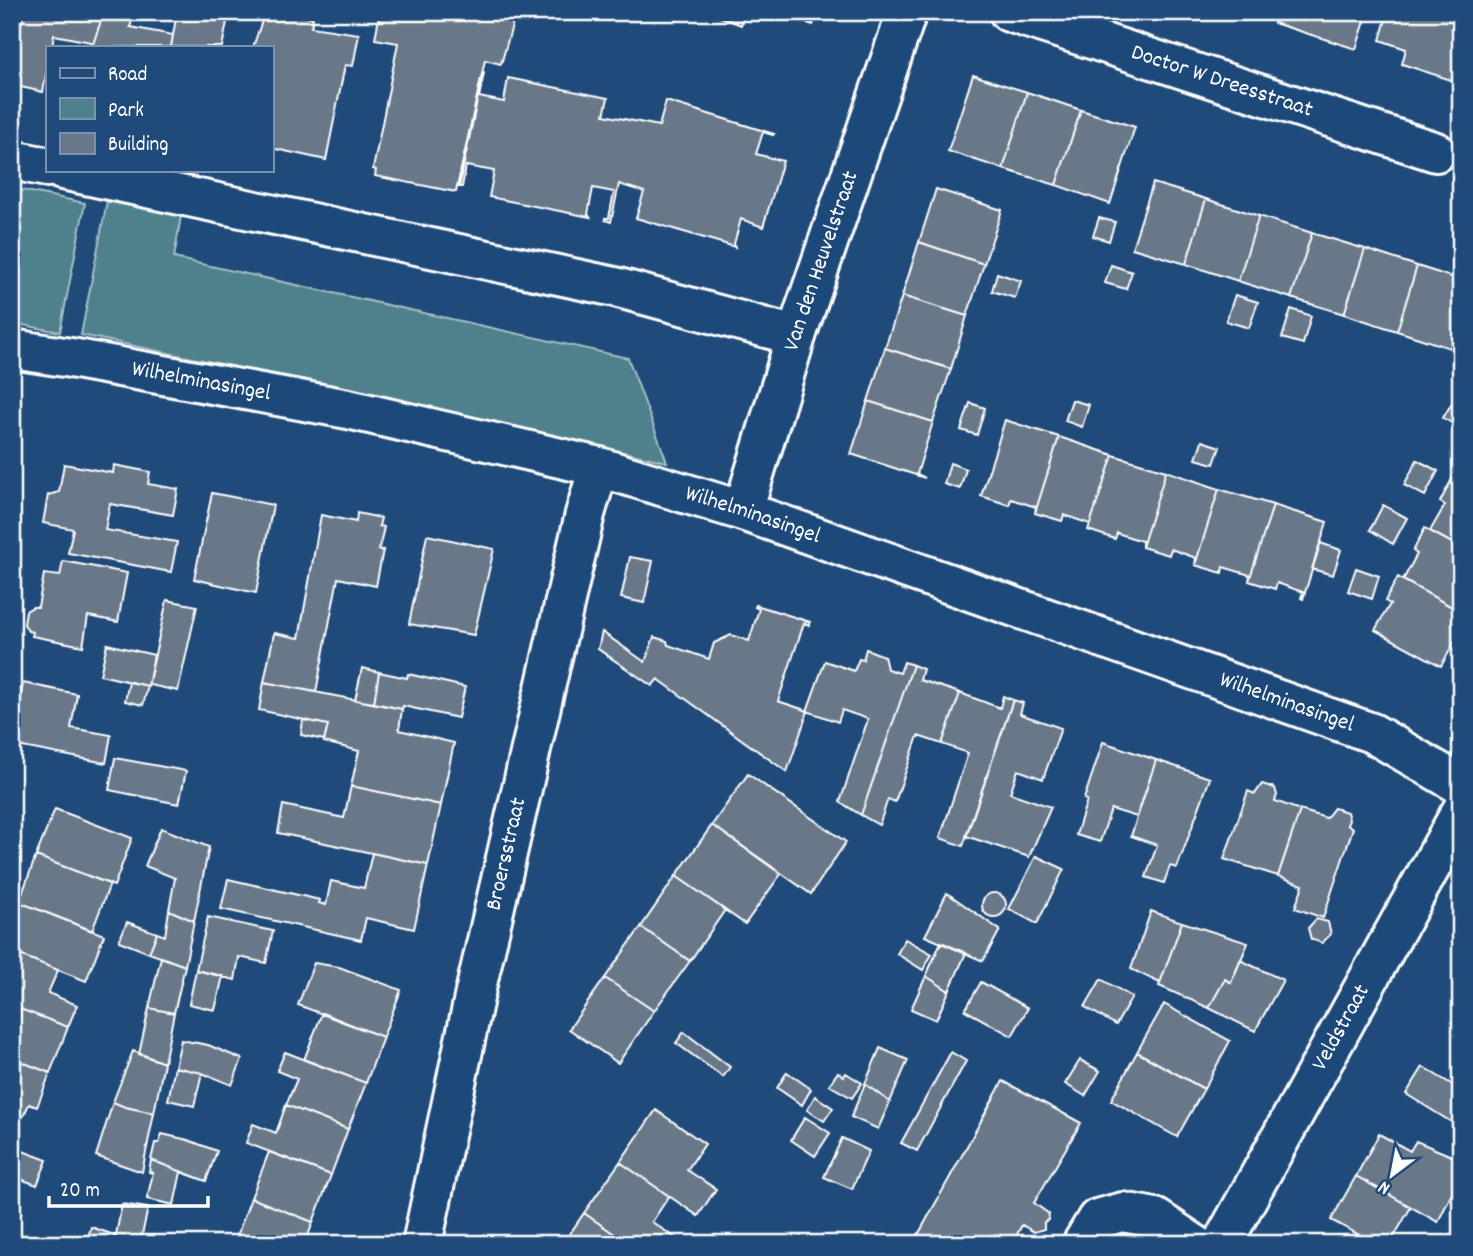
<svg xmlns="http://www.w3.org/2000/svg" width="1473" height="1256" viewBox="0 0 1473 1256" font-family="Dekko,sans-serif">
  <rect width="100%" height="100%" fill="#1f4a7a"/>
  <filter id="ink" filterUnits="userSpaceOnUse"><feTurbulence type="fractalNoise" baseFrequency=".0143" numOctaves="2"/><feDisplacementMap in="SourceGraphic" scale="14" xChannelSelector="R" yChannelSelector="G"/><feConvolveMatrix kernelMatrix="1 2 1 2 8 2 1 2 1" color-interpolation-filters="sRGB"/></filter>
  <g filter="url(#ink)">
    <path fill="#4f818c" stroke="#a7c0c6" stroke-width="2" d="M12,188l73,15 -25,129 -48,-9z
      M107,201l74,15 -7,42 454,100 39,104 -251,-58 -335,-69z"/>
    <path fill="#697888" stroke="#fff" stroke-width="2" d="M24,12h80l-12,35h-3l2,-5 -37,-7 -2,12h-5v22l-4,23 -31,-7v-65l10,2z
      M104,12h31l-5,15 43,8 -2,12h-79z
      M177,12h52l-7,35h-51z
      M265,12h32l16,6 -2,9 48,7 -6,32 -8,-1 -19,95 -55,-12v-101h-18z
      M380,12h136l-15,52 -16,-4 -29,132 -81,-16 1,-6 -3,-1 25,-126 -23,-4z
      M707,12h38l-4,13z
      M775,12h42l-4,13z
      M1277,12h96l-2,4 -4,-1 -11,34 -82,-26z
      M1388,12h73l-1,71 -58,-19 4,-15 -26,-9z
      M483,72l1,1 -5,24 25,5 4,-24 100,20 -4,17 55,11 7,-25 108,33 -1,1 -10,-3 -7,22 27,7 -20,66 -22,-8 -7,25 1,3 -99,-29 8,-26 -25,-8 -8,38 -6,-2v-2h4l5,-26 -21,-4 -5,26 2,3 -101,-20 5,-26 -28,-5 -4,21h-3z
      M973,75l54,17 -24,77 -55,-18z
      M1027,92l54,18 -25,75 -53,-16z
      M1081,110l54,17 -25,77 -54,-19z
      M1153,183l53,16 -20,65 -54,-16z
      M936,189l66,21 -18,54 -65,-22z
      M1206,199l53,17 -21,65 -52,-17z
      M1259,216l53,17 -21,65 -53,-17z
      M1099,218l16,4 -6,19 -16,-5z
      M1312,233l53,16 -21,65 -53,-16z
      M919,242l65,22 -17,52 -65,-20z
      M1365,249l52,17 -20,65 -53,-17z
      M1111,265l21,7 -6,17 -21,-6z
      M1417,266l44,14v34l-11,34 -53,-17z
      M997,273l24,8 -6,17 -23,-7z
      M1235,295l23,7 -9,26 -23,-7z
      M902,296l65,20 -16,53 -66,-21z
      M1291,309l20,7 -8,28 -21,-6z
      M885,348l66,21 -18,53 -65,-21z
      M1072,400l17,5 -7,22 -17,-6z
      M868,401l65,21 -16,52 8,4 -74,-24z
      M970,403l15,5 -8,27 -16,-5z
      M1452,403l9,6v19l-18,-10z
      M1005,420l54,17 -24,76 1,-6 -25,-8 -2,6 -28,-9z
      M1059,437l54,18 -25,75 2,-6 -26,-9 -2,6 -27,-8z
      M1202,441l18,6 -6,17 -18,-5z
      M1113,455l53,16 -24,76v-6l-25,-8 -2,6 -27,-9z
      M1417,460l21,11 -13,25 -21,-11z
      M950,463l16,6 -6,20 -16,-5z
      M64,464l49,9 1,-8 36,7 -2,12 30,5 -5,26 -63,-11 -5,26 72,12 -6,30 -103,-19 5,-24 -30,-6 5,-28 11,-3z
      M1166,471l53,18 -24,76 1,-7 -25,-9 -2,6 -27,-8z
      M1452,479l9,5v64l-31,-17 15,-26 -5,-3z
      M1219,489l54,16 -24,76 1,-6 -27,-8 -1,6 -27,-8z
      M212,493l61,12 -17,88 -62,-14z
      M1273,505l54,17 -24,77 -2,-1 2,-6 -26,-9 -2,6 -26,-8z
      M1383,505l24,13 -14,26 -23,-14z
      M357,513l24,5 -2,8 5,1 -5,23h4l-7,36 -38,-8 -22,114 -52,-10 10,-49 25,5 22,-123 35,7z
      M1425,528l36,20v64l-58,-32 14,-26 -4,-3z
      M427,535l67,14 -20,86 -65,-11z
      M1320,543l21,7 -8,25 -21,-6z
      M630,557l23,4 -9,42 -23,-5z
      M63,561l64,12 -9,49 -30,-6 -5,30 -51,-10 1,-4 -5,-1 -4,-7 2,-13 7,-4h5l6,-33 16,2z
      M1356,568l23,8 -7,23 -24,-8z
      M1398,577l63,35v19l-20,35 -66,-36 15,-26 -5,-3z
      M167,600l30,6 -19,85 -28,-6 -2,1z
      M756,605l54,17 -1,3 -5,-2 -26,78 30,10 -21,61 -129,-93 -6,7 -54,-37 4,-17 43,30 9,-25 13,4 1,4 41,14 5,-16 17,-8 18,6 10,-32 -4,-2z
      M107,644l47,11 -6,31 -48,-11z
      M866,649l18,7 3,13 13,4 4,-11 9,3 -52,150 -21,-13 28,-83 -26,-9 -4,12 -31,-11 18,-50 29,10 5,-12 4,1z
      M913,665l10,4 -3,11 40,13 -18,51 -24,-8 -23,66 -7,-3 -9,26 -18,-10z
      M362,668l17,4 -5,31 -19,-3z
      M379,672l28,6 1,-4 57,13 -7,31 -55,-12 -1,3 -28,-6z
      M129,682l19,4 -5,19 -18,-4z
      M264,682l138,27 -3,21 55,13 -13,62 -90,-19 8,-35 -35,-9 4,-17 -69,-15z
      M23,683l54,11 -6,34 40,7 -5,28 -94,-18z
      M960,693l40,15 3,-12 10,4 -50,146 -23,-8 28,-85 -26,-9z
      M1013,700l10,3 -3,11 41,14 -18,51 -25,-9 -8,23 41,14 -22,50 -63,-21z
      M303,720l25,5 -4,15 -23,-5z
      M1103,742l53,18 -19,57 -26,-8 -11,33 -24,-7 11,-35 -3,-1z
      M115,758l71,13 -7,33 -70,-14z
      M1156,760l54,18 -33,90 -7,-2 -6,17 -18,-6 11,-32 -26,-9z
      M748,774l98,68 -35,52 -99,-69z
      M1262,784l13,4 2,7 -2,6 25,9 -22,66 -54,-17 24,-68 7,3z
      M351,786l90,19 -13,60 -150,-32 5,-28 61,13z
      M1334,808l13,4 2,8 -2,5 6,3 -30,90 -28,-10 8,-23 -25,-9 22,-66 26,8z
      M55,809l77,29 -18,48 -78,-30z
      M712,825l69,49 -36,50 -69,-48z
      M161,828l48,19 -15,74 -25,-11 6,-32 -30,-12z
      M372,853l56,12 -14,64 -48,-11 -5,22 -140,-31 7,-30 92,21 -1,3 7,2 5,-24 33,7z
      M36,856l74,28 -18,47 -73,-29z
      M1036,856l28,13 -27,55 -28,-15z
      M676,876l49,34 -35,51 -49,-34z
      M947,893l53,37 -17,31 -58,-25z
      M982 905a12 12 0 1 1 24 0a12 12 0 1 1-24 0Z
      M19,902l85,33 -18,46 -74,-29v-33z
      M169,910l25,11 -9,45 -36,-13 8,-20 8,3z
      M1151,911l31,11 -22,61 -29,-14z
      M208,917l65,14 -7,32 -27,-6 -4,23 -39,-10z
      M1316,919l12,3 3,12 -9,9 -11,-4 -3,-11z
      M127,922l30,11 -8,20 -30,-12z
      M1182,922l66,21 -17,40 -6,-4 -16,29 -50,-22z
      M641,927l49,34 -36,50 -49,-33z
      M905,939l27,15 -9,16 -26,-16z
      M941,942l25,11 -17,38 -23,-15z
      M12,952l46,18 -10,23 29,12 -9,22 -56,-21z
      M161,957l24,9 -11,47 -25,-5z
      M1240,960l43,20 -28,51 -46,-23 16,-29 6,4z
      M314,963l25,4 62,23 -18,47 -85,-32z
      M196,970l27,6 -8,34 -26,-6z
      M926,976l23,15 -13,29 -25,-11z
      M605,978l49,33 -36,52 -49,-34z
      M1101,979l31,18 -16,28 -31,-18z
      M981,982l47,26 -16,28 -47,-26z
      M1164,1004l66,37 -26,48 -67,-37z
      M12,1006l56,21 -18,46 -38,-15z
      M149,1008l25,5 -10,50 -25,-9z
      M322,1013l61,24 -17,46 -62,-23z
      M684,1032l46,35 -7,10 -47,-34z
      M181,1040l27,5 34,14 -10,26 -30,-12 -27,-6z
      M880,1048l28,12 -18,42 -25,-18z
      M133,1051l31,12 -10,50 -29,-6 -12,-5z
      M285,1052l81,31 -18,46 -62,-24 11,-26 -20,-8z
      M951,1052l15,9 -49,90 -16,-8z
      M1137,1052l67,37 -27,48 -66,-37z
      M12,1058l38,15 -13,34 -8,-3 -6,13 -11,-4z
      M1080,1060l20,11 -15,25 -20,-12z
      M175,1067l27,6 -8,33 -26,-6z
      M1423,1067l38,23v38l-55,-34z
      M787,1072l24,17 -9,16 -25,-17z
      M838,1072l6,4 2,-3 16,10 -10,15 -23,-13z
      M1003,1081l78,42 -47,80 15,11 -1,6 -4,2v7l-10,3 -12,-7 -10,19h-99z
      M865,1084l25,18 -12,27 -27,-12z
      M815,1096l18,12 -9,13 -17,-11z
      M113,1102l12,5 29,6 -12,59 -46,-16z
      M286,1105l62,24 -17,46 -85,-32 7,-19 23,9z
      M656,1110l49,34 -18,26 29,19 -18,27 -78,-54z
      M805,1117l25,16 -15,23 -24,-16z
      M162,1134l26,6 29,11 -11,30 -55,-21 4,-17h4z
      M1379,1134l31,17 6,-10 45,19v27l-5,-2 -18,37 -82,-46z
      M842,1138l27,13 -17,38 -28,-12z
      M12,1147l35,13 -10,25 -25,-9z
      M269,1152l62,23 -18,47 -62,-24z
      M151,1160l55,21 -25,-9 -7,33 -27,-6 6,-26 -4,-1z
      M620,1162l49,34 -17,26 28,19 -2,3h-49l-45,-31z
      M1356,1176l55,31 -19,33 6,4h-22l-45,-24z
      M251,1198l62,24 -8,22h-71z
      M122,1204l26,4 -8,36h-17l-8,-4z
      M584,1213l45,31h-66z
      M91,1227l23,8 -2,9h-26z
      M800,1237l16,7h-19z"/>
    <g fill="none" stroke-linecap="round" stroke-linejoin="round">
      <g stroke="#fff" stroke-width="44">
        <g id="minor">
          <path id="s1" d="M1009,12l427,140"/>
          <path d="M12,160l35,7"/>
          <path d="M62,170l553,117 181,49"/>
          <path id="s2" d="M12,349l59,9 277,51 251,58 144,44 629,222 89,52"/>
          <path id="s3" d="M743,511l53,-175 111,-324"/>
          <path id="s4" d="M422,1244l53,-251 110,-479 14,-47"/>
          <path d="M1082,1244l15,-25 26,-7 32,6 39,26"/>
          <path id="s5" d="M1222,1244l239,-432"/>
        </g>
      </g>
      <use href="#minor" stroke="#1f4a7a" stroke-width="38"/>
    </g>
  </g>
  <g text-anchor="middle" dominant-baseline="central" stroke-width="5" stroke-linejoin="round" paint-order="stroke">
    <g font-size="23" fill="#fff" stroke="#1f4a7a">
      <text stroke="none"><textPath href="#s1" startOffset="224">Doctor W Dreesstraat</textPath></text>
      <text stroke="none"><textPath href="#s3" startOffset="262">Van den Heuvelstraat</textPath></text>
      <text stroke="none"><textPath href="#s2" startOffset="192">Wilhelminasingel</textPath></text>
      <text stroke="none"><textPath href="#s2" startOffset="760">Wilhelminasingel</textPath></text>
      <text stroke="none"><textPath href="#s2" startOffset="1326">Wilhelminasingel</textPath></text>
      <text stroke="none"><textPath href="#s4" startOffset="399">Broersstraat</textPath></text>
      <text stroke="none"><textPath href="#s5" startOffset="247">Veldstraat</textPath></text>
    </g>
  </g>
  <rect width="1473" height="1256" fill="none" stroke="#1f4a7a" stroke-width="42"/>
  <rect x="21" y="21" width="1431" height="1214" fill="none" stroke="#fff" stroke-width="2.5" filter="url(#ink)"/>
  <rect x="46" y="46" width="228" height="126" fill="#1f4a7a" stroke="#7992af" stroke-width="2"/>
  <rect x="60" y="68" width="35" height="10" fill="#1f4a7a" stroke="#7992af" stroke-width="2"/>
  <text x="108" y="80" font-size="21" fill="#ffffff">Road</text>
  <rect x="60" y="98" width="35" height="21" fill="#4f818c" stroke="#7992af" stroke-width="2"/>
  <text x="108" y="116" font-size="21" fill="#ffffff">Park</text>
  <rect x="60" y="133" width="35" height="21" fill="#697888" stroke="#7992af" stroke-width="2"/>
  <text x="108" y="150" font-size="21" fill="#ffffff">Building</text>
  <g transform="translate(1392 1175) rotate(212)" stroke="#1f4a7a" stroke-width="5" paint-order="stroke">
  <path d="M0-5L12 26L0 18L-12 26Z" fill="#ffffff"/>
  <text y="-10" font-size="19" font-weight="bold" text-anchor="middle" fill="#ffffff">N</text>
  </g>
  <path d="M49 1196v10h159v-10" fill="none" stroke="#ffffff" stroke-width="3.5"/>
  <text x="60" y="1196" font-size="21" fill="#ffffff" stroke="#1f4a7a" stroke-width="5" paint-order="stroke">20 m</text>
</svg>
